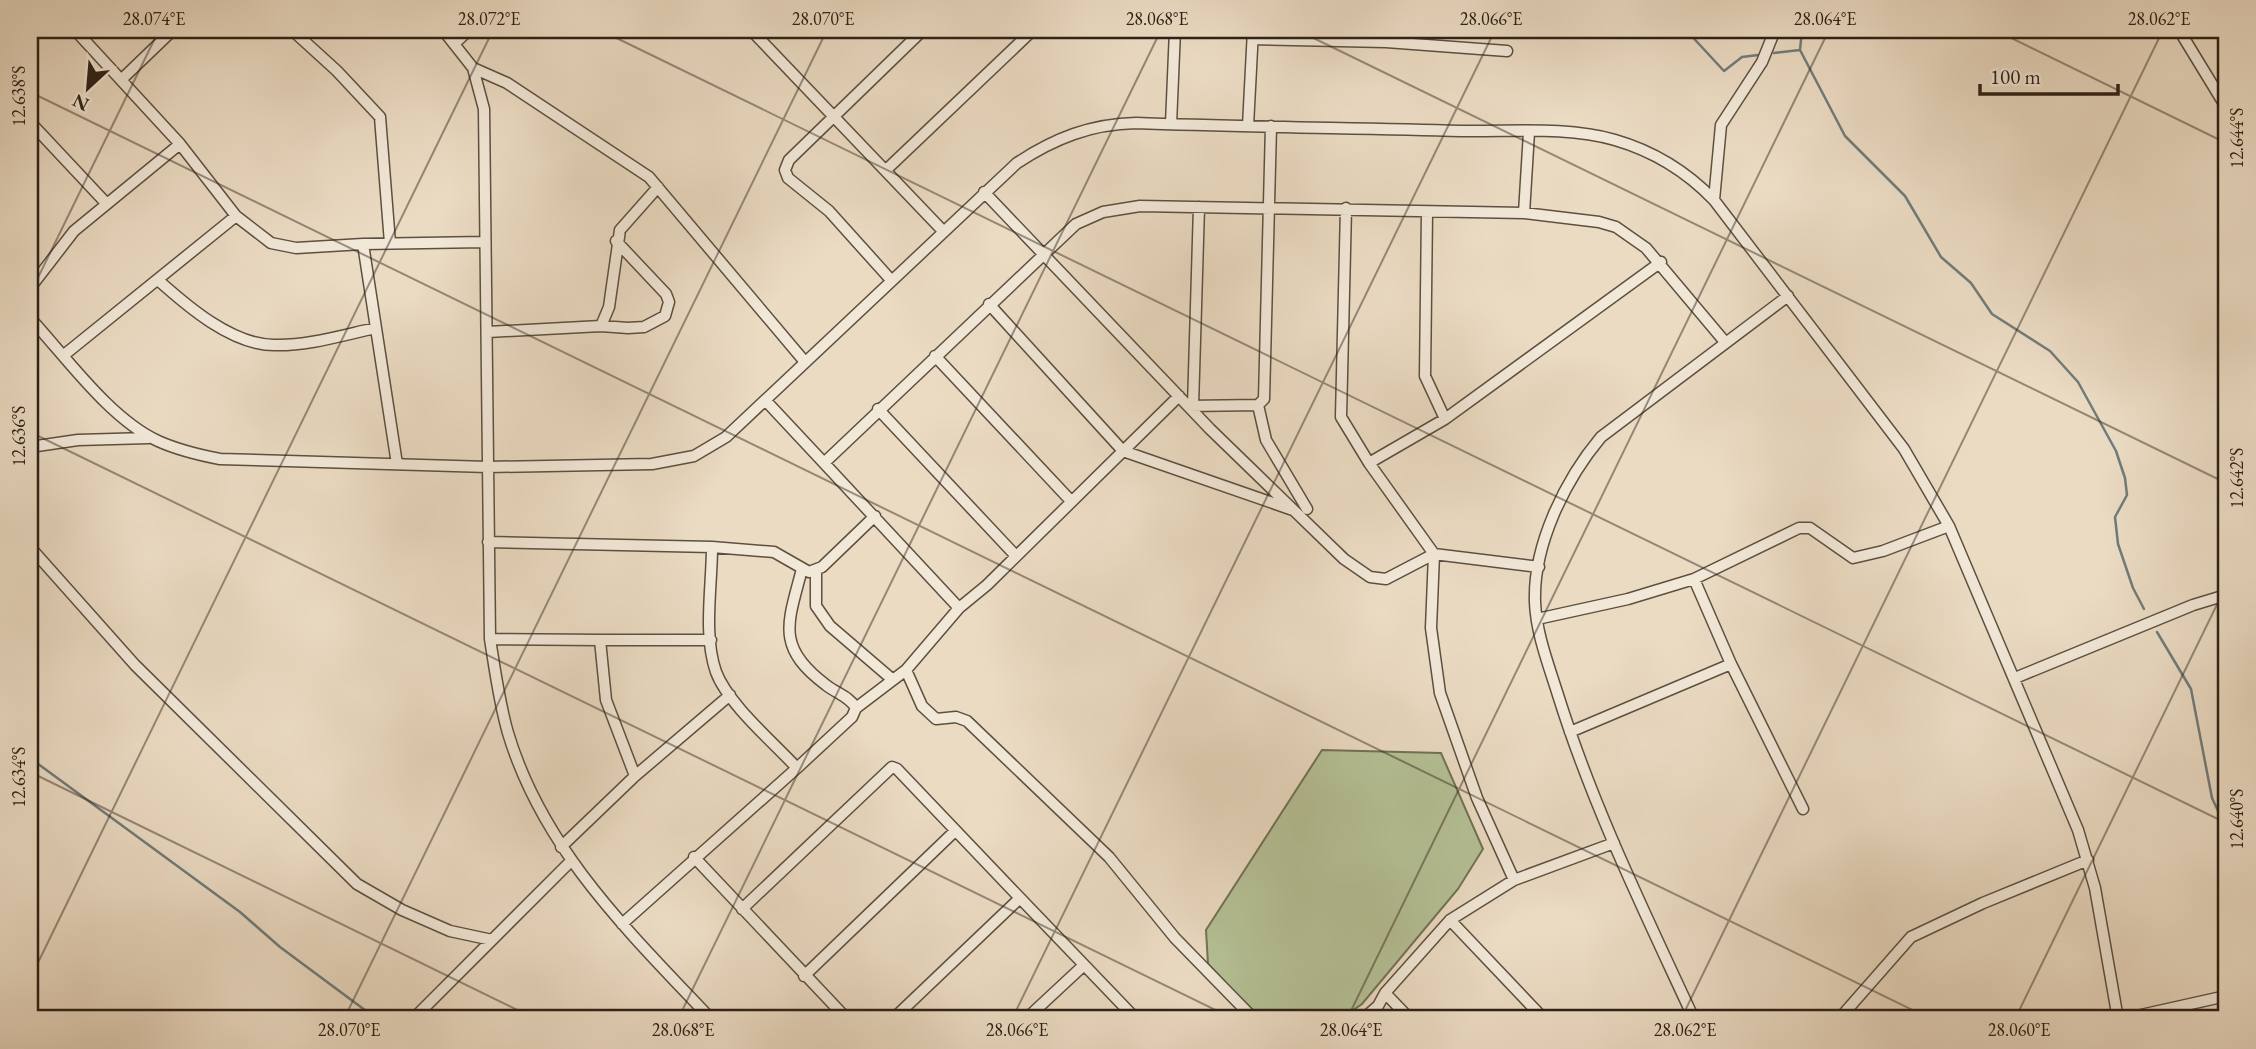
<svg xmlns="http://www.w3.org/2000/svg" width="2256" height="1049" viewBox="0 0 2256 1049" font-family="'EB Garamond',serif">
  <rect width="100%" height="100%" fill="#ebdbc3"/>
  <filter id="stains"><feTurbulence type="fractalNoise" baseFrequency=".00286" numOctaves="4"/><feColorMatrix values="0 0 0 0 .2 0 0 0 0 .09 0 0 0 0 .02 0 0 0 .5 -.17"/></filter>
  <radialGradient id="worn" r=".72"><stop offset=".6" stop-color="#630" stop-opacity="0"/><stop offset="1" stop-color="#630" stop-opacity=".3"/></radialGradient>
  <path fill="#b5c196" stroke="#717156" stroke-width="2" d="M1322,750l119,3 42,96 -25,40 -96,115 -22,15h-81l-51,-55 -2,-34z"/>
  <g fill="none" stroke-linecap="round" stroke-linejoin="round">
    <path stroke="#707c7b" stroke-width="2.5" d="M1686,30l38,41 18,-14 16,-2
      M1800,50l2,-20
      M1774,53l26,-3 45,86 60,60 36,61 30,26 21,31 58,37 28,31 38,69 9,27 2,17 -12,22 3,27 15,44 11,21
      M2157,632l34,57 21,109 14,30
      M30,758l210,154 40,35 97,72"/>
    <g stroke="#5c5041" stroke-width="13">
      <path id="minor" d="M75,30l105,114 56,72 35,27 25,5 67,-4 34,220
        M292,30l45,41 43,46 10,126
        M443,30l30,38 11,41 6,530c5,31 9,63 18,94 35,117 122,200 203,286
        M751,30l192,201
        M2179,30l47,77
        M1253,39l133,3 121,9
        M455,43l14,-13
        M473,68l34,15 142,94 156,185
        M122,79l51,-49
        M30,122l75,80
        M1171,124l4,-94
        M1248,126l5,-96
        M886,170l147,-140
        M984,192l226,237 134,130 26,18 16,2 48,-25 105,13
        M1714,200l7,-75 41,-63 13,-32
        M1346,208l-5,209 28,46 65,91 -3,74 9,65 37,105 37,82
        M1427,212l-2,164 20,43
        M1524,213l5,-81
        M363,244l121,-2
        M158,280c29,26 74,65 116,65 34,1 69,-10 102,-17
        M891,280l-62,-69 -41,-33 -3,-8 4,-10 134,-130
        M30,288l44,-57 106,-87
        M989,304l134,147 170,59
        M30,318c36,39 80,101 128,123 20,9 41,14 62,18l268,8 164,-3 42,-8 32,-19 291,-274c38,-25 74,-39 119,-40 108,4 217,5 325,8 49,1 106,-5 154,9 38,11 72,32 99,60l190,249 45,77 129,304 17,58 23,131
        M601,326l8,-19 11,-77 38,-43
        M488,332l113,-6 27,2 16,-1 21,-11 4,-14 -3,-8 -50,-53
        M64,355l172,-139
        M935,356l136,145
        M766,401l58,62 252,-239 27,-12 37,-6 384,7 75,9 17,5 30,21 79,94
        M1258,405l6,-6 7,-273
        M1258,405l8,35 41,69
        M1188,406l70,-1
        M1193,406l6,-199
        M878,409l138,147
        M30,447l48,-7 70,-2
        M824,463l135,145 28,-23 192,-189
        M1369,463l76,-44 216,-157
        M488,542l224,5c0,39 -9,88 4,125 12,32 57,70 81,96l-175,156
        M30,547l105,118 222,219 45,26 48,21 42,9
        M712,547l62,5 35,20 13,-5 53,-51
        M802,569c-14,54 -27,78 24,116 10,8 24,12 30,23
        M816,571v35l14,20 63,54
        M1694,579l37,85 72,145
        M959,608l-53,62 16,36 14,13 20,-2 11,4 142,136 66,81 79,81
        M1537,619l91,-20 66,-20 105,-51h11l43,30 30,-7 66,-25
        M490,639l110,1 6,60 29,76
        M600,640h111
        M2015,678l178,-73 33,-10
        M1570,732l161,-68
        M797,768l55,-51 4,-9 50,-38
        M561,847l74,-71 95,-81
        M694,857l153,162
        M742,909l150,-142 5,2 123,129
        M1450,920l94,99
        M804,976l151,-145
        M1385,993l25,26
        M413,1019l157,-157
        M893,1019l127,-121 116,121
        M1026,1019l58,-54
        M1363,1019l15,-13 7,-13 65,-73 64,-40 100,-37
        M1694,1019c-49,-106 -101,-212 -136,-324 -9,-29 -22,-62 -23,-93 -2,-57 30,-122 66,-165l187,-141
        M1839,1019l72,-82 72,-34 105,-43
        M2123,1019l103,-23"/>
    </g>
    <use href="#minor" stroke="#f2e8d8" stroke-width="10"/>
  </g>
  <path fill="none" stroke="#2d2116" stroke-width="2" stroke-opacity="0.45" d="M600,30l1626,793M1297,30l929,453M1995,30l231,113M30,92l1901,927M30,294l129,-264M30,432l1204,587M30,772l506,247M30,979l463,-949M344,1019l483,-989M678,1019l483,-989M1012,1019l483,-989M1347,1019l482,-989M1681,1019l482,-989M2015,1019l211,-433"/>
  <rect width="2256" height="1049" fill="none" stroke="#ebdbc3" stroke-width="77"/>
  <g transform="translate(88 88) rotate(206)" stroke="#f2e8d8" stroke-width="5" paint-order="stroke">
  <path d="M0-5L12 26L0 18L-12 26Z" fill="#2d2116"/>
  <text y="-10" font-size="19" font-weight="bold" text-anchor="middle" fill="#2d2116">N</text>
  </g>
  <path d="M1980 84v10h138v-10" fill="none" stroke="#2d2116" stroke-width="3.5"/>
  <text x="1990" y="84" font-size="21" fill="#2d2116" stroke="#f2e8d8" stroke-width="5" paint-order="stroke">100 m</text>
  <rect x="38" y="38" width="2180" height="972" fill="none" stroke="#2d2116" stroke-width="2.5"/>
  <g font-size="18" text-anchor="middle" fill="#2d2116">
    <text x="154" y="25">28.074°E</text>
    <text x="489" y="25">28.072°E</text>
    <text x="823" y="25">28.070°E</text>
    <text x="1157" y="25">28.068°E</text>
    <text x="1491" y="25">28.066°E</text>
    <text x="1825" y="25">28.064°E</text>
    <text x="2159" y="25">28.062°E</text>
    <text transform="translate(19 96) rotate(-90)" y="6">12.638°S</text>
    <text transform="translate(2237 138) rotate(-90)" y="6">12.644°S</text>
    <text transform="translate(19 436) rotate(-90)" y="6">12.636°S</text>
    <text transform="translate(2237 478) rotate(-90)" y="6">12.642°S</text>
    <text transform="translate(19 777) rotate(-90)" y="6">12.634°S</text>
    <text transform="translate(2237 819) rotate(-90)" y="6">12.640°S</text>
    <text x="349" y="1036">28.070°E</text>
    <text x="683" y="1036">28.068°E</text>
    <text x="1017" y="1036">28.066°E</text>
    <text x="1351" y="1036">28.064°E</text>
    <text x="1685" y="1036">28.062°E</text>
    <text x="2019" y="1036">28.060°E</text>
  </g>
  <rect width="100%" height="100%" filter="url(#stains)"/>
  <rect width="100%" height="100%" fill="url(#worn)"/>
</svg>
